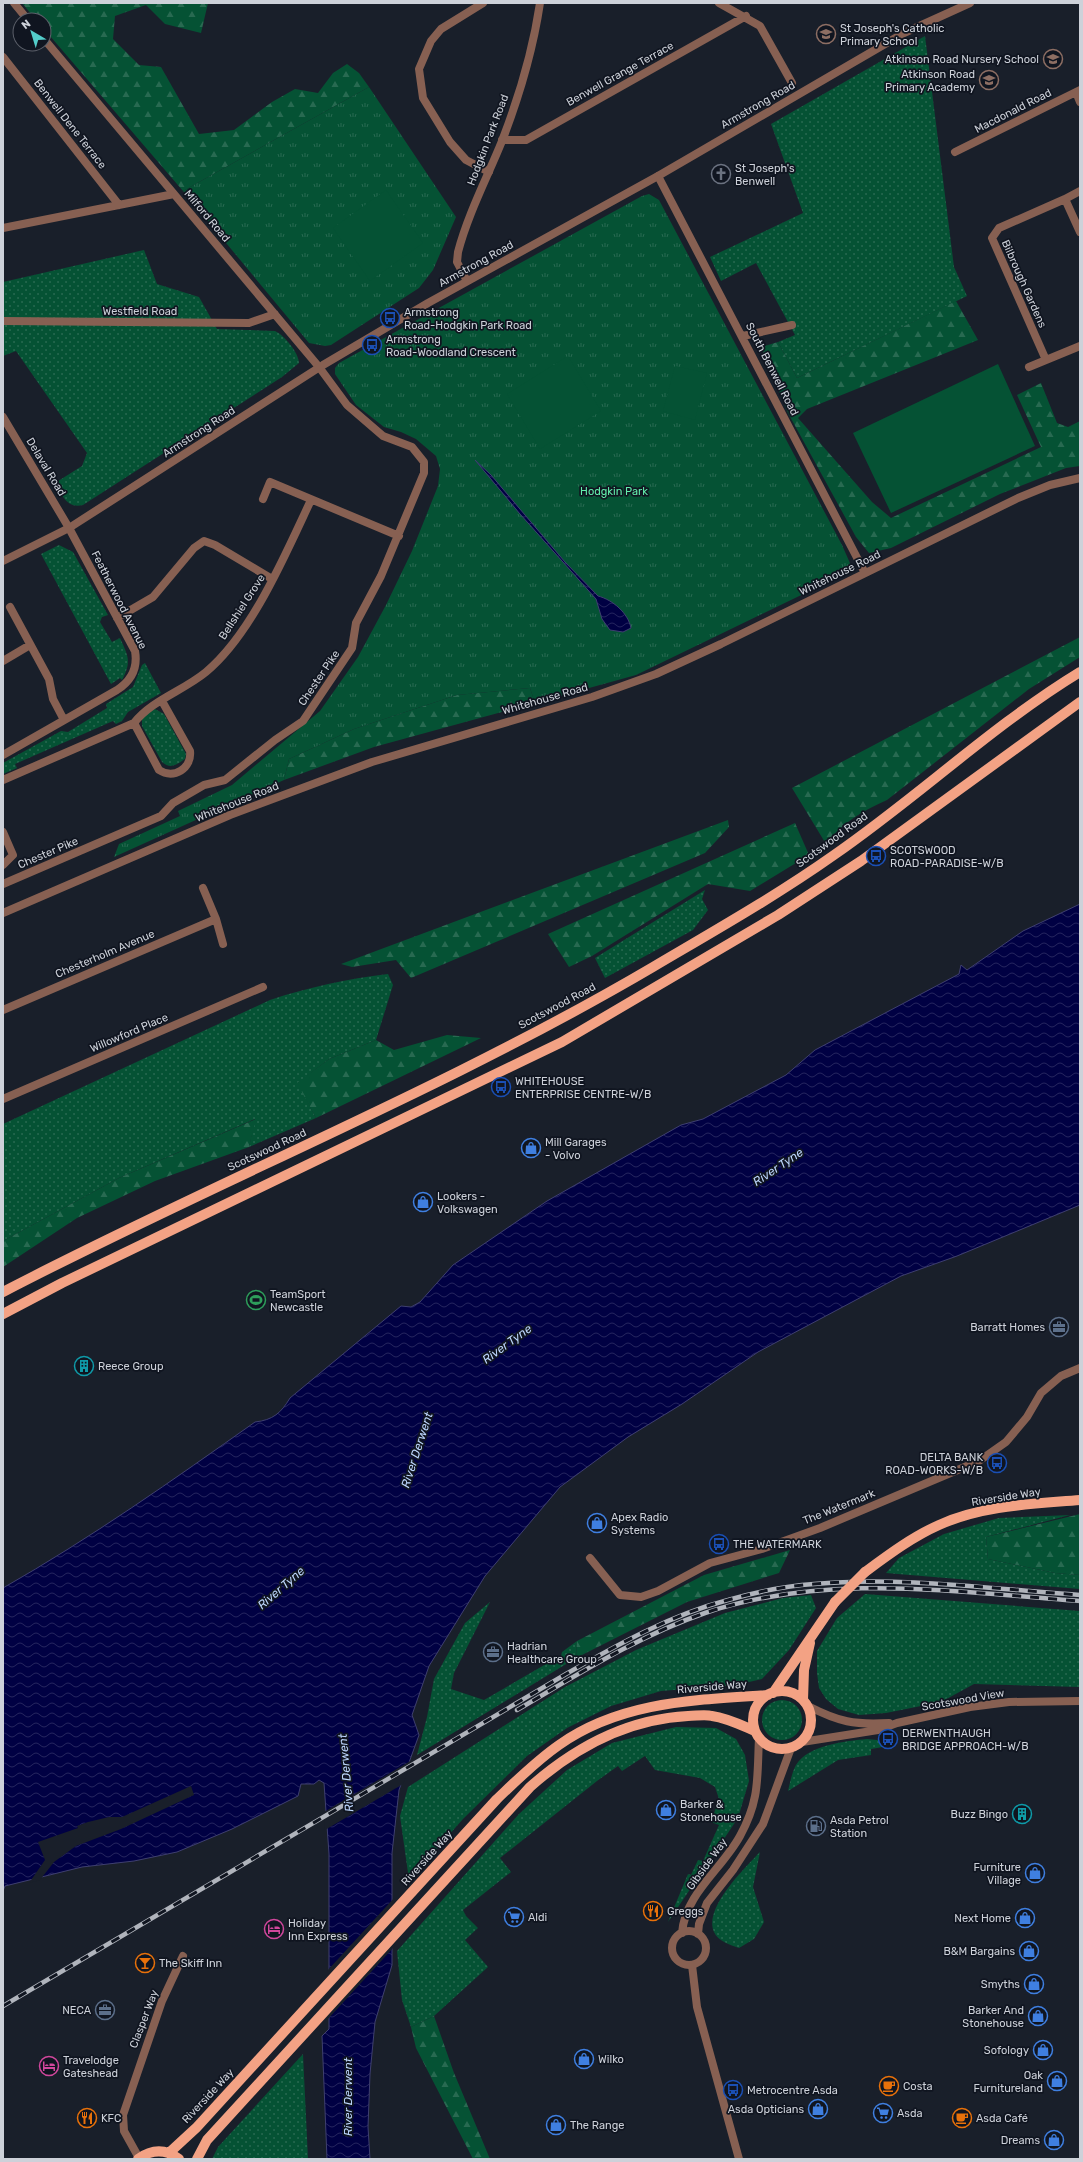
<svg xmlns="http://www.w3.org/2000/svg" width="1083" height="2162" viewBox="0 0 1083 2162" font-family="Rubik,sans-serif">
  <defs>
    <pattern id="grass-dots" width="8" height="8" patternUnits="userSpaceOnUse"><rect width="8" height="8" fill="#055234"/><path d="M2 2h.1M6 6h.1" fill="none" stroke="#286a51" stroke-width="1.8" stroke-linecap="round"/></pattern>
    <pattern id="forest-firs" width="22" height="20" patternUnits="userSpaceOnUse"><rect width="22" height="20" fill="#055234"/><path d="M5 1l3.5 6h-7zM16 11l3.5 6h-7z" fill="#286a51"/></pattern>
    <pattern id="park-tufts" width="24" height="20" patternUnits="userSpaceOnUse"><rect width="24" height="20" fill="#055234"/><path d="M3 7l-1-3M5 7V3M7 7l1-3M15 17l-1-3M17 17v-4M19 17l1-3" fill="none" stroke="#286a51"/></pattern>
    <pattern id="water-waves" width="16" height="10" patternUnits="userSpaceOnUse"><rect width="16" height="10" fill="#000043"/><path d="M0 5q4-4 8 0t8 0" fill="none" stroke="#24245e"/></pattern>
  </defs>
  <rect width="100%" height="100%" fill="#191f2a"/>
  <path fill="url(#grass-dots)" d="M925,36l29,231 13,29 -170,82 -19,-36 17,-7 -39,-72 -35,18 -11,-24 93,-44 -32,-89z
    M144,250l13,34 42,13 18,32 58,2c9,4 24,22 24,32l-17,14 -199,128c-16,4 -21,-10 -28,-22l27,-17 5,-13 -71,-102 -13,5v-74z
    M59,545l14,7 35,63 -6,2 -2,5 12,20 8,-4c8,18 12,23 2,42l-2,-2 -9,6 -70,-130z
    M145,663l16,30 -33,19 -6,9 -6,3 -3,-3 -98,43 2,4 -14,6v-11l58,-32 7,1 39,-24 -1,-4 27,-17 9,-22z
    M155,709l9,5 22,40 -1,5c-8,5 -14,11 -23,3l-20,-36v-10z
    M705,890l-3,9 6,11 -15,20 -88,48 -10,-20z
    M388,974l5,11 -17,55 -47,19 -31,24 18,35 -67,29 6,-28 -136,59 -116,63v-117l267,-124c39,-13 77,-21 118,-26z
    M1070,1515l-84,22 2,22 67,14 25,2v14l-194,-16 13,-15 45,-24 55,-16z
    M865,1594l215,17v76l-106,-3 -33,18 -55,11 -27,2 -21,-6 -12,-10 -7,-11 -2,-15v-22l20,-33z
    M811,1595l5,13 -27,42 -27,29 -26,6 -75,6 -50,15 -44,22 -40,28 -64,63 -54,61 -9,-64 8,-29 157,-100 71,-37 89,-37 58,-15z
    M490,1602l-36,71 -3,16 33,11 62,-36 14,-4 2,-8 15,-11 -1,17 -159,97 10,-38 7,-38 31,-56z
    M762 1720a20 20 0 1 1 40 0a20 20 0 1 1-40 0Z
    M676,1727l40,1 20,11 9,16 4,26 -11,37 -70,104 20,-48 3,1 7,-15 5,1 16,-36 -8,-3 8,-23 -4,-12 -15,-9 -45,-8 -10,-14 -23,15 -4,-5 -21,15 -97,77 11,14 -48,38 3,6 12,12 -13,12 23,27 -54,49 -23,11 -9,-27 -5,-49 122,-137 48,-44 45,-27z
    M867,1739l20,2 2,5 -18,3v6l-33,5 -50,31c2,-8 4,-19 8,-26 12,-20 50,-24 71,-26z
    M760,1852l-7,35 11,35 -10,17 -15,9c-9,-3 -21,-7 -25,-16 -11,-24 31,-64 46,-80z
    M303,2054l5,105h-96l6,-12z"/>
  <path fill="url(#forest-firs)" d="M22,3h186l-7,30 -36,-9 -19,-19 -31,11 -2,23 26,26 22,2 38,67 35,-4 38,-28 23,-13 23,4 15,-20 14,-9 12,9 10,14 -186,104 -139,-162v-9h-8z
    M956,301l22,39 -171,69 -9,9 74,84 19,16 150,-71 -24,-52 24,-12 16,40 11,4 12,-6v45l-14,2 -66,26 -109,54 -22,5 -13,-16 -68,-124 -27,-66 17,-5 19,36z
    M1080,637v20l-51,32 -142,111c-23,10 -46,23 -61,44l-34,-56z
    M530,688l5,15 -161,44 -90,33 5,-21 65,-30 103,-34z
    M728,820l1,7 -24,26 -294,125 -15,-18 -44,7 -11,-3z
    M795,823l14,32 -59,36 -42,-7 -116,72 -23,11 -21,-33z
    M447,1035l34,3 -165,80 -19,-35 32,-24 47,-19 18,10z
    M256,1119l-7,28 -94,34 -78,37 -74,49v-26l116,-63z
    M1080,1514v61l-25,-2 -67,-14 -2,-22z
    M790,1550l-11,23 -92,29 -111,56 1,-17 127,-66z
    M434,2016l20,57 36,86h-17l-57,-111 -5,-21z"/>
  <path fill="url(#park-tufts)" d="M369,87l87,130 -23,53 -14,18 -88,57 -6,1 -16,-3 -126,-152z
    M649,194l10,6 183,345 11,25 -217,105 -101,28 -5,-15 -73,7 -103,34 -65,30 -5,21 -170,77 5,-13 61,-28 -2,-5 54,-26 88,-74 38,-54 28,-52 26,-54 26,-65 2,-17 -4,-13 -20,-17 -15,-7 -17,-5 -28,-22 -21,-31v-6l4,-5 303,-167z"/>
  <path fill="#055234" d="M386,190l37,53 -53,38 -37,-53z
    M568,356l33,55 -61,38 -33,-55z
    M998,364l37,82 -144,67 -38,-80z
    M675,366l32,7 -12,47 -32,-9z"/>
  <path fill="url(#water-waves)" stroke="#3e3f70" d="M475,460l16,15 74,87 33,34c15,4 30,17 33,32l-8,4 -13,-2 -8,-11 -6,-20 -76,-85z
    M1080,904v301l-123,51 -56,20 -143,76 -76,52 -54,33 -68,50 -75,89 -56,90 -17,49 7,20 -20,55 -7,63v112l-17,57 -5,52 -2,53 2,32h-43l-5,-123 7,-7v-175l-5,-71 -5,-3 -5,4h-13l-3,12 -66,33 -55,23 -43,9 -52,6 -77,19 -2,5v-303c88,-50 170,-108 252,-166 18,-2 26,-9 35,-24l111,-92 10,1 9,-5 33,-37 94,-64 134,-76 22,-6 83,-44 29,-25 144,-76 2,-9 6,5 56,-39z"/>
  <path fill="#191f2a" d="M412,1760l-9,24 -78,46 -1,-18z
    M191,1786l3,9 -73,34 -45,17 -22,16 -14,18 -11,3 16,-23 -7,-18 40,-14 -1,-2 11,-4 21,-5h13z
    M395,1897l-1,50 -67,73v-49z"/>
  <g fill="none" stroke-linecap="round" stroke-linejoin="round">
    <path stroke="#876052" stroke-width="8" d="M14,3l14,17
      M483,3l-42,26 -10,12 -12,28 4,29 27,44 16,18 23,12
      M719,3l41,23 32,57
      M44,39l130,155
      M3,57l116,148
      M1076,92l4,10
      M502,140h24l220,-124
      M955,152l125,-62
      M658,176l207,397
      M1065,199l15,-8
      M3,228l171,-34 145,173 28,38 36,31 29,11 12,15v11l-43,103 -25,47 -4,25 -49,73 -28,19 -50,40 -21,5 -31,18 -12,13 -158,68
      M3,321l246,2 26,-9
      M743,336l49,-11
      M1046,360l-54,-122 7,-10 66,-29 15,33
      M1029,367l51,-21
      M263,499l7,-17 129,54
      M10,607l39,72 4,20 11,21
      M117,618l36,-21 41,-49 10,-7 11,4 57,34
      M3,661l27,-16
      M162,701l28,50c2,17 -16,29 -31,19l-25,-47c18,-23 49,-32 72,-51 46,-38 80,-119 105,-172
      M3,755l114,-65c14,-9 21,-22 18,-39l-66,-123
      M3,780l131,-57
      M3,832l10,23 -10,10
      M203,888l13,31 7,25
      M3,913l227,-98 142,-53 220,-65 64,-23 65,-30 297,-146 32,-13 30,-7
      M3,1010l213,-91
      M3,1099l260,-112
      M590,1558l30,37 21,2 17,-6 52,-28 52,-14 58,-21 159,-67 27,-19 21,-25 14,-24 20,-17 19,-8
      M692,1965l5,42 42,152
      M139,2158l-15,-27 -1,-16 39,-114 21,-45"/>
    <path stroke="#876052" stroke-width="8" d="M467,281l-10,-19 1,-10c10,-38 29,-74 44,-111 17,-44 31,-91 38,-138
      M3,417l66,111
      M3,561l66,-33 254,-163 105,-62 230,-127 246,-143 66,-30
      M808,1706c31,16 46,19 81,17
      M802,1742l76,-12 19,-7 73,-16 39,-5 71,-1
      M672 1948a17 17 0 1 1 34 0a17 17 0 1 1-34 0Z
      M682,1933c3,-39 40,-64 58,-97 20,-36 17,-58 19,-98
      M698,1934l1,-10 8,-21 26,-33 30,-46 28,-76"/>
    <path stroke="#f3a284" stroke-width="10" d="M3,1292c215,-112 441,-202 650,-325 61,-36 123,-71 181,-112 84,-58 159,-130 246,-183
      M3,1314l59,-31 500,-241 216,-127 83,-54 219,-159
      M865,1572c23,-17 47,-35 74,-47 44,-20 94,-21 141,-25
      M753 1720a29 29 0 1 1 58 0a29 29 0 1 1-58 0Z
      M773,1693l62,-91
      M803,1700l1,-30 6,-27
      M170,2152l26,-24 301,-329c20,-19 39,-38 62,-54 62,-44 137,-45 209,-50
      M138,2159c14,-10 28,-10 41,0
      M197,2159l10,-19 323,-353c44,-39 98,-68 158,-71 8,0 17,-2 24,0 15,2 29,9 43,15"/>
    <g stroke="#b0b4bc" stroke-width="4.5">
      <path id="rail" d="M517,1710c60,-35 121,-74 188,-97 123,-41 248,-21 375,-12
        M3,2006l563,-332c51,-29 104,-59 162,-74 28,-8 57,-14 86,-16 88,-8 178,5 266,11"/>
    </g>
    <use href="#rail" stroke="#101520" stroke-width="3" stroke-dasharray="9" stroke-linecap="butt"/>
    <path stroke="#f3a284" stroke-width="10" d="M835,1602l30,-30"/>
  </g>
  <defs>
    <g id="school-ring" transform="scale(1)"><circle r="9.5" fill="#101520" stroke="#8d6e63" stroke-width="1.5"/><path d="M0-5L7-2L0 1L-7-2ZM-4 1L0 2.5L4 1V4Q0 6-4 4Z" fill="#8d6e63"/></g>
    <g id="church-ring" transform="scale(1)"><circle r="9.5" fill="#101520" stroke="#6b7280" stroke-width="1.5"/><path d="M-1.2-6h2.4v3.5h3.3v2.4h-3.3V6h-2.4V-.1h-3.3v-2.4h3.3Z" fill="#6b7280"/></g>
    <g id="bus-ring" transform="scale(1)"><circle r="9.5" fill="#101520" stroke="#1a4fb4" stroke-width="1.5"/><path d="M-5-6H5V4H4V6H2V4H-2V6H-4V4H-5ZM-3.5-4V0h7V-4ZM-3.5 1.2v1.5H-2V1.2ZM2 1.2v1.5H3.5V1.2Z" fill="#1a4fb4"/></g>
    <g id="shop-ring" transform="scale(1)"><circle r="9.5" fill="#101520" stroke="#3f7fe0" stroke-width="1.5"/><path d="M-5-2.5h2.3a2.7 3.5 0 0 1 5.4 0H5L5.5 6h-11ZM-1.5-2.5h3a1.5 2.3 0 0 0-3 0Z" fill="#3f7fe0"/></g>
    <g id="stadium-ring" transform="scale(1)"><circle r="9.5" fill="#101520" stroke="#2e9e5b" stroke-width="1.5"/><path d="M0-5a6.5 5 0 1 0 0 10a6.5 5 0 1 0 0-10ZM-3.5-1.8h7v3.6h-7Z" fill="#2e9e5b"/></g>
    <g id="office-ring" transform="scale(1)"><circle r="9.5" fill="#101520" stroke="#5c6f8a" stroke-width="1.5"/><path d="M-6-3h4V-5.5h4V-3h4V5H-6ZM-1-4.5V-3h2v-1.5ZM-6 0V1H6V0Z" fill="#5c6f8a"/></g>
    <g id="building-ring" transform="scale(1)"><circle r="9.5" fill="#101520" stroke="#0f9aa8" stroke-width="1.5"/><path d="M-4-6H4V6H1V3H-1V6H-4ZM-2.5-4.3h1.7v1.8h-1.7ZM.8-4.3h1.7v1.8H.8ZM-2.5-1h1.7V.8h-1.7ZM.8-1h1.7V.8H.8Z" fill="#0f9aa8"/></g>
    <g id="fuel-ring" transform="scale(1)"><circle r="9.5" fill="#101520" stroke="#5c6f8a" stroke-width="1.5"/><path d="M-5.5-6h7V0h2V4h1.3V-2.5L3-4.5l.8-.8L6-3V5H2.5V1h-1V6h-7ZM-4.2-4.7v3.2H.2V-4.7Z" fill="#5c6f8a"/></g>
    <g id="restaurant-ring" transform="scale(1)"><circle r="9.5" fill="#101520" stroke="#e8710a" stroke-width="1.5"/><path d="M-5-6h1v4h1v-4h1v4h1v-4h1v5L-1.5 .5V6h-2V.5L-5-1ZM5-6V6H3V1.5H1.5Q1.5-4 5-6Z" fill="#e8710a"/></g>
    <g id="supermarket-ring" transform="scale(1)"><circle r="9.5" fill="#101520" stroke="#3f7fe0" stroke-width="1.5"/><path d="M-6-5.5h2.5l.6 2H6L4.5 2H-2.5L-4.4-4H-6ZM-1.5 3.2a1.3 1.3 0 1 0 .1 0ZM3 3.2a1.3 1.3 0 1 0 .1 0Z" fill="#3f7fe0"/></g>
    <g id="hotel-ring" transform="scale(1)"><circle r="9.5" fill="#101520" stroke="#d1479c" stroke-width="1.5"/><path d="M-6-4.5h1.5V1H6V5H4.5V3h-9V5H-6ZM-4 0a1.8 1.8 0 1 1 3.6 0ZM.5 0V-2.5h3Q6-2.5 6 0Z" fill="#d1479c"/></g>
    <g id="bar-ring" transform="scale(1)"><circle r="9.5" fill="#101520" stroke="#e8710a" stroke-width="1.5"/><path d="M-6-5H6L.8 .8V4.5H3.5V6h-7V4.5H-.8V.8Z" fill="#e8710a"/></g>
    <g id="cafe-ring" transform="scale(1)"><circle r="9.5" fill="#101520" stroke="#e8710a" stroke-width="1.5"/><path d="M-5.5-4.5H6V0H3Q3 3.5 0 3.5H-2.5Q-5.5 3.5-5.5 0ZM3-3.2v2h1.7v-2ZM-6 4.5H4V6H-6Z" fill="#e8710a"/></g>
  </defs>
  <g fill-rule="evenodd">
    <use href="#school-ring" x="826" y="34"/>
    <use href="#school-ring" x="1053" y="59"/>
    <use href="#school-ring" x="989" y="80"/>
    <use href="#church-ring" x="721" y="174"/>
    <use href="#bus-ring" x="390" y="318"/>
    <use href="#bus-ring" x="372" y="345"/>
    <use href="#bus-ring" x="876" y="856"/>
    <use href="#bus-ring" x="501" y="1087"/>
    <use href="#shop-ring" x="531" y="1148"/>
    <use href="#shop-ring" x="423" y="1202"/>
    <use href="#stadium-ring" x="256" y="1300"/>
    <use href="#office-ring" x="1059" y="1327"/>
    <use href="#building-ring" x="84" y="1366"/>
    <use href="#bus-ring" x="997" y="1463"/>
    <use href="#shop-ring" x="597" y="1523"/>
    <use href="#bus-ring" x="719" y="1544"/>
    <use href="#office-ring" x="493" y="1652"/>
    <use href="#bus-ring" x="888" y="1739"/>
    <use href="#shop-ring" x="666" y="1810"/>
    <use href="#building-ring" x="1022" y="1814"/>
    <use href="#fuel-ring" x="816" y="1826"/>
    <use href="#shop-ring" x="1035" y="1873"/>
    <use href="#restaurant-ring" x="653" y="1911"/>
    <use href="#supermarket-ring" x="514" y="1917"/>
    <use href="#shop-ring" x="1025" y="1918"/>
    <use href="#hotel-ring" x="274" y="1929"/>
    <use href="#shop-ring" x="1029" y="1951"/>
    <use href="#bar-ring" x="145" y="1963"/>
    <use href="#shop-ring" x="1034" y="1984"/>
    <use href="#office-ring" x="105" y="2010"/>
    <use href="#shop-ring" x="1038" y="2016"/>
    <use href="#shop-ring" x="1043" y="2050"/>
    <use href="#shop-ring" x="584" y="2059"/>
    <use href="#hotel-ring" x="49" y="2066"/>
    <use href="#shop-ring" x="1057" y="2081"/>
    <use href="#cafe-ring" x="889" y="2086"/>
    <use href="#bus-ring" x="733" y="2090"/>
    <use href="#shop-ring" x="818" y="2109"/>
    <use href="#supermarket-ring" x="883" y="2113"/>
    <use href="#restaurant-ring" x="87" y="2118"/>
    <use href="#cafe-ring" x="962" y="2118"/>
    <use href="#shop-ring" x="556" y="2125"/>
    <use href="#shop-ring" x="1054" y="2140"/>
  </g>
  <g text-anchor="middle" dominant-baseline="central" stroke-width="3.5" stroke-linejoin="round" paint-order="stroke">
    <g font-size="11" fill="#cdd1d9" stroke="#101520" text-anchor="start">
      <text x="840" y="28">St Joseph's Catholic<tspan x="840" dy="13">Primary School</tspan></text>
      <text x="1039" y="59" text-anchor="end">Atkinson Road Nursery School</text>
      <text x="975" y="74" text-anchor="end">Atkinson Road<tspan x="975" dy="13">Primary Academy</tspan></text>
      <text x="735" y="168">St Joseph's<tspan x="735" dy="13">Benwell</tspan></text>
      <text x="404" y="312">Armstrong<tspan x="404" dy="13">Road-Hodgkin Park Road</tspan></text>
      <text x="386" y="339">Armstrong<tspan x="386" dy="13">Road-Woodland Crescent</tspan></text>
      <text x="890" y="850">SCOTSWOOD<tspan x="890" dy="13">ROAD-PARADISE-W/B</tspan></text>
      <text x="515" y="1081">WHITEHOUSE<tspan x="515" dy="13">ENTERPRISE CENTRE-W/B</tspan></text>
      <text x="545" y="1142">Mill Garages<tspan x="545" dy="13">- Volvo</tspan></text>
      <text x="437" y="1196">Lookers -<tspan x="437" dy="13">Volkswagen</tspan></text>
      <text x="270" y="1294">TeamSport<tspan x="270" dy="13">Newcastle</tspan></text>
      <text x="1045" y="1327" text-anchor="end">Barratt Homes</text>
      <text x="98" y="1366">Reece Group</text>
      <text x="983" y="1457" text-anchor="end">DELTA BANK<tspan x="983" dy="13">ROAD-WORKS-W/B</tspan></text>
      <text x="611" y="1517">Apex Radio<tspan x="611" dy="13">Systems</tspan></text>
      <text x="733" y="1544">THE WATERMARK</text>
      <text x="507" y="1646">Hadrian<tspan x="507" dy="13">Healthcare Group</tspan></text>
      <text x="902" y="1733">DERWENTHAUGH<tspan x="902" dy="13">BRIDGE APPROACH-W/B</tspan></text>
      <text x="680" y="1804">Barker &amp;<tspan x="680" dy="13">Stonehouse</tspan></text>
      <text x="1008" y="1814" text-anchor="end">Buzz Bingo</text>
      <text x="830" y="1820">Asda Petrol<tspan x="830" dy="13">Station</tspan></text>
      <text x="1021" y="1867" text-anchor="end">Furniture<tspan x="1021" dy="13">Village</tspan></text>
      <text x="667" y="1911">Greggs</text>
      <text x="528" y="1917">Aldi</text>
      <text x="1011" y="1918" text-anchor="end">Next Home</text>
      <text x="288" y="1923">Holiday<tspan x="288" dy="13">Inn Express</tspan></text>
      <text x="1015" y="1951" text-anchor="end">B&amp;M Bargains</text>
      <text x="159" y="1963">The Skiff Inn</text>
      <text x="1020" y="1984" text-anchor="end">Smyths</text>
      <text x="91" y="2010" text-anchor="end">NECA</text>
      <text x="1024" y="2010" text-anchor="end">Barker And<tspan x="1024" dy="13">Stonehouse</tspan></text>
      <text x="1029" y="2050" text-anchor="end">Sofology</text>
      <text x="598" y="2059">Wilko</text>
      <text x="63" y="2060">Travelodge<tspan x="63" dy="13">Gateshead</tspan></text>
      <text x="1043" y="2075" text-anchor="end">Oak<tspan x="1043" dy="13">Furnitureland</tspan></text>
      <text x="903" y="2086">Costa</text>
      <text x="747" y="2090">Metrocentre Asda</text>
      <text x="804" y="2109" text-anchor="end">Asda Opticians</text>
      <text x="897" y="2113">Asda</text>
      <text x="101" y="2118">KFC</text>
      <text x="976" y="2118">Asda Café</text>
      <text x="570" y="2125">The Range</text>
      <text x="1040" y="2140" text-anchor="end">Dreams</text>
    </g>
    <g font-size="11" fill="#cdd1d9" stroke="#101520">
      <text transform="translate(620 74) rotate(-29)">Benwell Grange Terrace</text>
      <text transform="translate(758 105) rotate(-30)">Armstrong Road</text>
      <text transform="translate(1013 111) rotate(-27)">Macdonald Road</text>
      <text transform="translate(70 124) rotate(52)">Benwell Dene Terrace</text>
      <text transform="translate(488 140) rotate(-69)">Hodgkin Park Road</text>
      <text transform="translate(207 216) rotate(50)">Milford Road</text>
      <text transform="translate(476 264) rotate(-29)">Armstrong Road</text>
      <text transform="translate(1024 284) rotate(66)">Bilbrough Gardens</text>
      <text x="140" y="311">Westfield Road</text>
      <text transform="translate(772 369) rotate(63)">South Benwell Road</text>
      <text transform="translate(199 432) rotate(-33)">Armstrong Road</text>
      <text transform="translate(46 467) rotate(59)">Delaval Road</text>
      <text transform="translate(840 573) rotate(-26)">Whitehouse Road</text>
      <text transform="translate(119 600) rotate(63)">Featherwood Avenue</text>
      <text transform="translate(242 607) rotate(-57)">Bellshiel Grove</text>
      <text transform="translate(319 678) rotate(-56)">Chester Pike</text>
      <text transform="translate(545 699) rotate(-16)">Whitehouse Road</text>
      <text transform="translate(237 802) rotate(-22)">Whitehouse Road</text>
      <text transform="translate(832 840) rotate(-36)">Scotswood Road</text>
      <text transform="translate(48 853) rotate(-23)">Chester Pike</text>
      <text transform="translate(105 954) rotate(-23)">Chesterholm Avenue</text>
      <text transform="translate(557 1006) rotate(-28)">Scotswood Road</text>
      <text transform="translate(129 1033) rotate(-23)">Willowford Place</text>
      <text transform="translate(267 1150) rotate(-25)">Scotswood Road</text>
      <text transform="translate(1006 1497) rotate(-9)">Riverside Way</text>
      <text transform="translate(839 1507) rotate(-22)">The Watermark</text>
      <text transform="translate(712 1687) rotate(-5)">Riverside Way</text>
      <text transform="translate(963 1700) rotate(-10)">Scotswood View</text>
      <text transform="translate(427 1858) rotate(-48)">Riverside Way</text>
      <text transform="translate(707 1864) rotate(-54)">Gibside Way</text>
      <text transform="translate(144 2019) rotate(-69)">Clasper Way</text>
      <text transform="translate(208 2096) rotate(-47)">Riverside Way</text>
    </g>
    <g font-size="11" fill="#63efad" stroke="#101520">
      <text x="614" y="491">Hodgkin Park</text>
    </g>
    <g font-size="12" font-style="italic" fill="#bdd6fd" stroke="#101520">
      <text transform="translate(778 1167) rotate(-34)">River Tyne</text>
      <text transform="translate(507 1344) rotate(-36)">River Tyne</text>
      <text transform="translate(417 1450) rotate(-72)">River Derwent</text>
      <text transform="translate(281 1588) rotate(-41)">River Tyne</text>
      <text transform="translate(346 1773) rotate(-95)">River Derwent</text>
      <text transform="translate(348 2097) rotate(-90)">River Derwent</text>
    </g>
  </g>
  <rect width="1083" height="2162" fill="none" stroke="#cdd1d9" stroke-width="8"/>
  <g transform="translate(32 32) rotate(322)"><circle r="19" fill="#101520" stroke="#5c606a"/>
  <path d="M0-3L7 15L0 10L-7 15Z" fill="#53cdca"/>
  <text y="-6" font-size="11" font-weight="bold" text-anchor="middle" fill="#cdd1d9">N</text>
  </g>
</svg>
